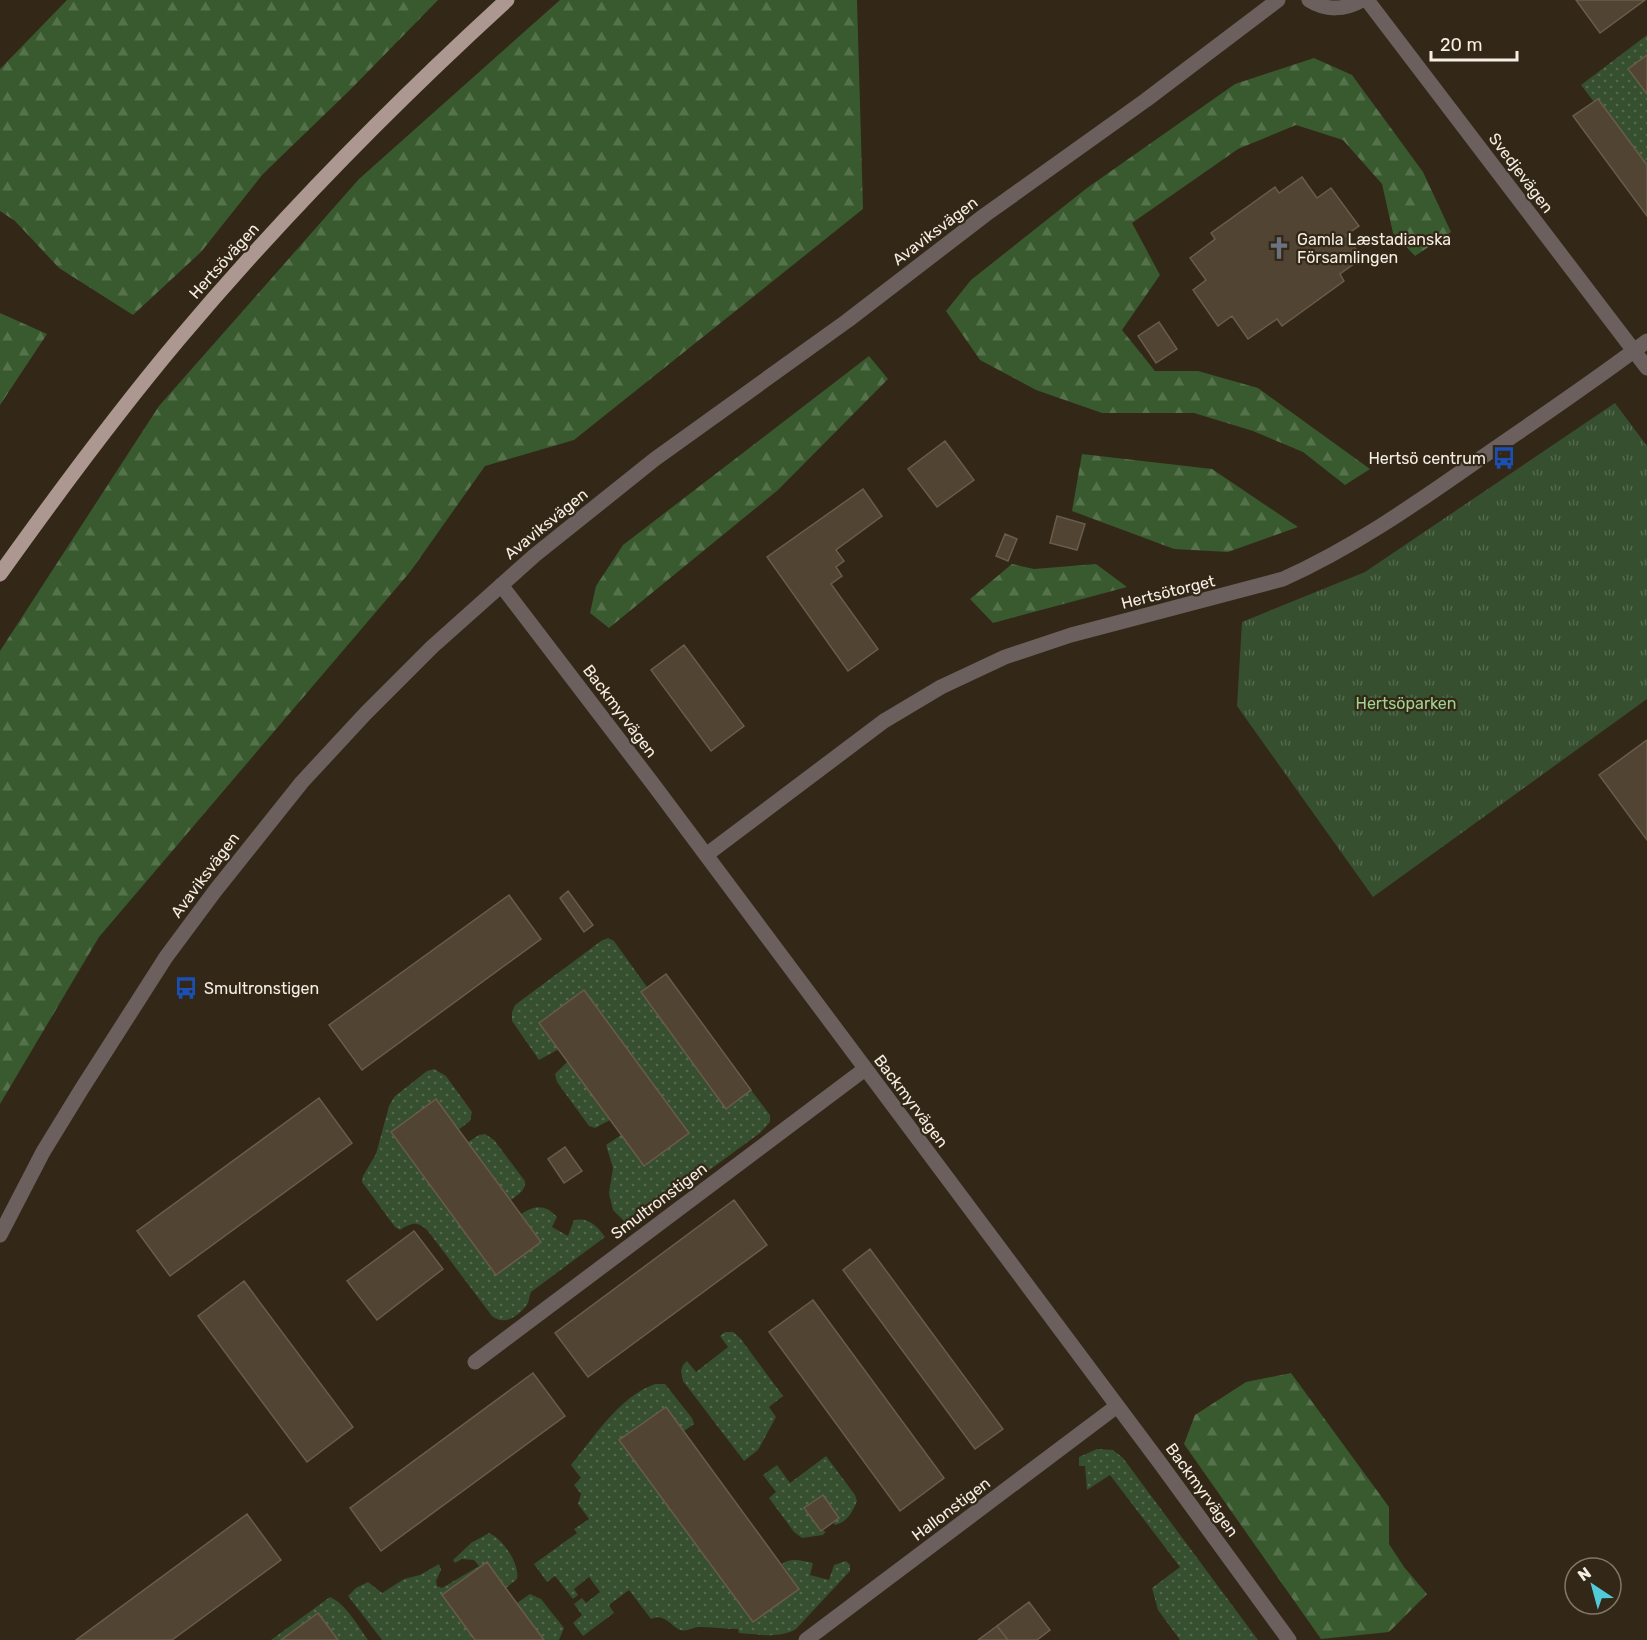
<svg xmlns="http://www.w3.org/2000/svg" width="1647" height="1640" viewBox="0 0 1647 1640" font-family="Rubik,sans-serif">
  <defs>
    <pattern id="grass-dots" width="8" height="8" patternUnits="userSpaceOnUse" patternTransform="scale(1.5)"><rect width="8" height="8" fill="#364f2f"/><path d="M2 2h.1M6 6h.1" fill="none" stroke="#54694d" stroke-width="1.8" stroke-linecap="round"/></pattern>
    <pattern id="forest-firs" width="22" height="20" patternUnits="userSpaceOnUse" patternTransform="scale(1.5)"><rect width="22" height="20" fill="#385a2e"/><path d="M5 1l3.5 6h-7zM16 11l3.5 6h-7z" fill="#55724c"/></pattern>
    <pattern id="park-tufts" width="24" height="20" patternUnits="userSpaceOnUse" patternTransform="scale(1.5)"><rect width="24" height="20" fill="#364f2f"/><path d="M3 7l-1-3M5 7V3M7 7l1-3M15 17l-1-3M17 17v-4M19 17l1-3" fill="none" stroke="#54694d"/></pattern>
  </defs>
  <rect width="100%" height="100%" fill="#332717"/>
  <path fill="url(#grass-dots)" d="M1647,35v20l-19,14 19,25v71l-49,-66 -4,3 -13,-17z
    M608,938l6,3 33,46 -6,5 85,117 25,-19 19,25v7l-10,11 -52,38 -7,-2 -8,3 -68,50 -12,-12 -4,-17 4,-25 -7,-23 15,-10 23,31 45,-33 -105,-143 -45,32 20,27 -20,11 -27,-39v-9l3,-7 86,-64z
    M568,1061l42,59 -15,8 -6,-2 -32,-44 -2,-8z
    M434,1069l12,7 26,36 -2,9 -12,9 -23,-31 -44,34 105,142 45,-33 -20,-28c14,-9 24,-10 36,3l-5,10 16,9 6,-16c15,-3 23,6 31,17l-74,55c-2,5 -2,11 -5,14 -9,11 -22,20 -34,10l-64,-85c-10,-10 -16,-9 -28,-1l-5,-3 -33,-45 1,-6 13,-22 13,-48 5,-9 33,-26z
    M485,1134l9,6 31,41c1,10 -8,14 -14,19l-43,-58 11,-7z
    M725,1332h8l7,6 43,58 -14,11 7,10 -18,33 -14,11 -61,-80 -2,-10 2,-6 4,-4 9,11 32,-25 -8,-11z
    M655,1384h10l27,34 2,6 -10,7 -19,-24 -45,33 133,182 46,-33 -17,-25c10,-7 19,-3 31,-1l-3,12 19,5 5,-15 12,-4 4,4v6l-54,58c-16,10 -39,5 -57,4l-1,-4c-13,0 -26,-2 -39,-2 -6,0 -12,5 -19,3 -11,-5 -15,-17 -29,-11l-22,-29 -20,15 5,8 -31,23 -10,-13 9,-8 -8,-11 8,-6 4,5 14,-11 -11,-15 -15,12 4,6 -5,4 -18,-23 -8,6 -13,-18 43,-31 -3,-4 15,-10 -11,-15 3,-10 -7,-9 7,-7 -10,-13c24,-29 48,-68 84,-81z
    M1097,1449l16,1 10,8 135,182h-78l-22,-30 -6,-22 28,-21 -70,-92 -23,15 -2,-24h-6v-9z
    M826,1456l29,39 2,6c-4,11 -11,22 -22,24l-2,-3 6,-4 -17,-23 -18,13 17,23 2,-1 2,2 -2,3 -21,3 -8,-6 -25,-34 7,-6 -13,-17 14,-10 13,18z
    M489,1533c14,6 31,31 28,46l-11,9 -19,-26 -45,33 33,45h-93l-34,-44 8,-8 12,-6 14,11 22,-14 16,-4 19,-11 2,6 -5,11 1,5 5,2 37,-22 -5,-6 -12,-1 -7,4 -2,-3 18,-17z
    M530,1594l11,5 23,29 -5,12h-15l-27,-37z
    M330,1597c16,7 28,29 38,43h-30l-20,-27 -37,27h-10z"/>
  <path fill="url(#forest-firs)" d="M67,0h371l-87,89 -88,85 -62,78 -68,63 -74,-47 -44,-47 -15,-10v-142z
    M560,0h297l6,209 -289,231 -89,26 -75,106 -311,365 -99,167v-453l159,-245 200,-227z
    M1314,58l38,17 71,97 28,60 -36,24 -22,-23 -11,-49 -39,-44 -47,-15 -58,24 -106,74 28,52 -38,55 33,41h43l60,17 112,81 -25,16 -42,-33 -50,-21 -59,-18h-92l-66,-23 -56,-30 -34,-49 25,-31 116,-92 148,-104z
    M0,313l47,21 -47,71z
    M869,356l19,23 -110,111 -169,138 -19,-15 6,-27 27,-41z
    M1082,454l130,15 86,58 -70,25 -54,-3 -102,-38z
    M1012,564l22,5 62,-5 31,23 -134,36 -23,-24z
    M1291,1373l98,134v37l15,23 23,27 -38,38 -68,7 -137,-195 11,-29 51,-33z"/>
  <path fill="url(#park-tufts)" d="M1615,403l32,43v253l-274,198 -136,-191 5,-84 123,-50z"/>
  <path fill="#524433" stroke="#6a5c4a" stroke-width="1.5" d="M1576,0h69l-45,33z
    M1647,55v39l-19,-25z
    M1598,99l49,66v51l-74,-100z
    M1302,177l15,21 14,-10 28,38 -13,9 16,23 -22,16 4,7 -62,45 -5,-7 -29,20 -16,-23 -14,10 -25,-36 13,-10 -16,-22 25,-19 -4,-6 64,-46 4,6z
    M1159,322l18,27 -21,14 -18,-27z
    M945,441l29,39 -37,27 -29,-38z
    M863,489l19,27 -46,34 8,11 -8,6 6,9 -11,8 47,65 -30,22 -81,-114z
    M1057,516l28,8 -8,26 -27,-7z
    M1005,534l12,5 -9,22 -12,-5z
    M684,645l60,81 -33,25 -60,-81z
    M1647,740v100l-48,-65z
    M568,891l25,34 -9,7 -24,-34z
    M509,895l32,44 -179,131 -33,-45z
    M666,974l85,116 -25,19 -85,-117z
    M584,990l105,143 -45,33 -105,-143z
    M319,1098l33,45 -182,133 -33,-45z
    M436,1099l105,143 -45,33 -105,-143z
    M565,1147l17,24 -18,12 -16,-24z
    M734,1200l33,45 -179,132 -33,-44z
    M414,1231l29,38 -66,51 -30,-39z
    M870,1249l133,180 -28,20 -132,-179z
    M244,1281l109,146 -46,35 -109,-146z
    M813,1300l131,178 -44,33 -131,-179z
    M533,1373l32,43 -184,135 -31,-43z
    M666,1407l133,182 -46,33 -134,-182z
    M823,1495l16,23 -18,13 -17,-23z
    M247,1514l34,46 -109,80h-96z
    M487,1562l23,32 34,46h-69l-33,-45z
    M1029,1602l21,28 -13,10h-29l-11,-14z
    M318,1613l20,27h-57z
    M997,1626l11,14h-30z"/>
  <g fill="none" stroke-linecap="round" stroke-linejoin="round">
    <path stroke="#6b605e" stroke-width="15" d="M1309,0c17,11 36,10 53,0
      M1367,0l280,368
      M501,585l152,199 507,679 129,177
      M706,855l178,-134 57,-34 64,-30 66,-22 212,-56c67,-30 128,-72 188,-114 59,-41 119,-81 176,-124
      M0,1235l43,-83 38,-62 85,-133 49,-66 87,-109 64,-69 66,-66 103,-92 120,-96 192,-138 138,-106 161,-115 132,-100
      M475,1362l390,-293
      M806,1640l311,-234"/>
    <path stroke="#ad9791" stroke-width="15" d="M0,574c57,-80 116,-160 179,-235 101,-120 212,-233 328,-339"/>
  </g>
  <defs>
    <g id="church-bare" transform="scale(1.8)"><path d="M-1.2-6h2.4v3.5h3.3v2.4h-3.3V6h-2.4V-.1h-3.3v-2.4h3.3Z" fill="#6b7280" stroke="#332717" stroke-width="2.5" paint-order="stroke"/></g>
    <g id="bus-bare" transform="scale(1.8)"><path d="M-5-6H5V4H4V6H2V4H-2V6H-4V4H-5ZM-3.5-4V0h7V-4ZM-3.5 1.2v1.5H-2V1.2ZM2 1.2v1.5H3.5V1.2Z" fill="#1a4fb4" stroke="#332717" stroke-width="2.5" paint-order="stroke"/></g>
  </defs>
  <g fill-rule="evenodd">
    <use href="#church-bare" x="1279" y="248"/>
    <use href="#bus-bare" x="1504" y="458"/>
    <use href="#bus-bare" x="186" y="988"/>
  </g>
  <g text-anchor="middle" dominant-baseline="central" stroke-width="4.5" stroke-linejoin="round" paint-order="stroke">
    <g font-size="16" fill="#f5eee3" stroke="#332717">
      <text transform="translate(1521 173) rotate(53)">Svedjevägen</text>
      <text transform="translate(935 231) rotate(-37)">Avaviksvägen</text>
      <text transform="translate(224 261) rotate(-48)">Hertsövägen</text>
      <text transform="translate(546 524) rotate(-39)">Avaviksvägen</text>
      <text transform="translate(1168 592) rotate(-14)">Hertsötorget</text>
      <text transform="translate(620 711) rotate(53)">Backmyrvägen</text>
      <text transform="translate(205 875) rotate(-53)">Avaviksvägen</text>
      <text transform="translate(911 1101) rotate(53)">Backmyrvägen</text>
      <text transform="translate(659 1201) rotate(-37)">Smultronstigen</text>
      <text transform="translate(1202 1490) rotate(54)">Backmyrvägen</text>
      <text transform="translate(951 1509) rotate(-37)">Hallonstigen</text>
    </g>
    <g font-size="16" fill="#f5eee3" stroke="#332717" text-anchor="start">
      <text x="1297" y="239">Gamla Læstadianska<tspan x="1297" dy="18">Församlingen</tspan></text>
      <text x="1486" y="458" text-anchor="end">Hertsö centrum</text>
      <text x="204" y="988">Smultronstigen</text>
    </g>
    <g font-size="16" fill="#9fd58f" stroke="#332717">
      <text x="1406" y="703">Hertsöparken</text>
    </g>
  </g>
  <g transform="translate(1593 1586) rotate(324)"><circle r="28" fill="#332717" stroke="#817769" stroke-width="1.5"/>
  <path d="M0-4.5L10 22L0 15L-10 22Z" fill="#52cbd9"/>
  <text y="-9" font-size="16" font-weight="bold" text-anchor="middle" fill="#f5eee3">N</text>
  </g>
  <path d="M1431 51v9h86v-9" fill="none" stroke="#f5eee3" stroke-width="3"/>
  <text x="1440" y="51" font-size="18" fill="#f5eee3" stroke="#332717" stroke-width="4.5" paint-order="stroke">20 m</text>
</svg>
